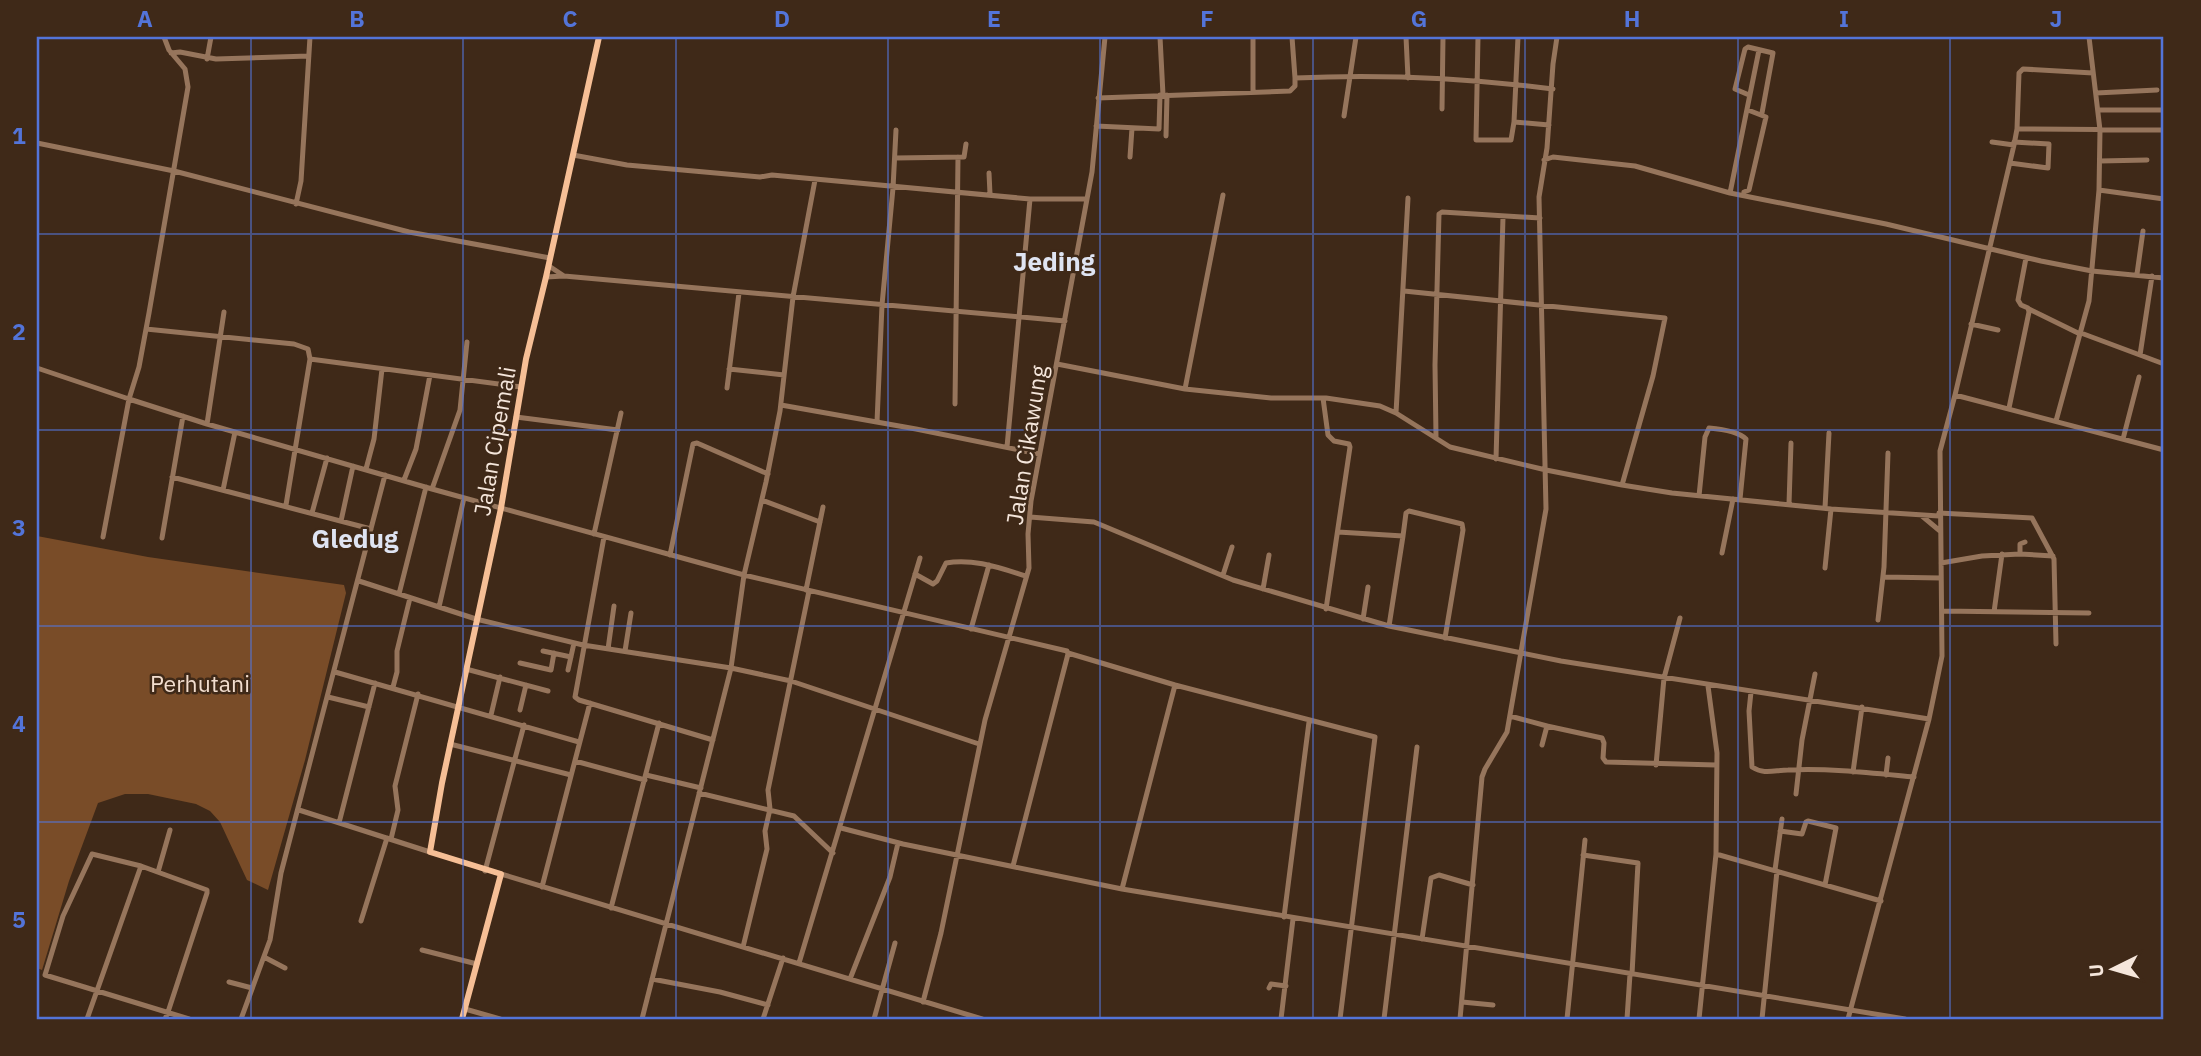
<svg xmlns="http://www.w3.org/2000/svg" width="2201" height="1056" viewBox="0 0 2201 1056" font-family="'IBM Plex Sans',sans-serif">
  <rect width="100%" height="100%" fill="#3f2918"/>
  <path fill="#794c28" d="M37,536l111,21 196,28 2,8 -41,167 -37,130 -21,-10 -27,-58 -10,-11 -14,-7 -48,-10h-23l-27,9 -29,78 -27,89 -5,-2z"/>
  <g fill="none" stroke-linecap="round" stroke-linejoin="round">
    <path stroke="#96755c" stroke-width="5" d="M164,37l5,13 16,19 3,18 -39,226 -10,54 -10,32 78,25 225,65 312,86 323,76 1,3 -55,212
      M1160,37l3,58
      M1292,37l3,41
      M1406,37l2,41
      M1478,37l-2,103h35l3,-18
      M1518,37l-4,85 35,3
      M171,53l9,-1 36,7 93,-3
      M207,59l4,-22
      M1253,92v-55
      M2096,93l61,-3
      M1749,95l-14,-6 10,-40 3,-2 25,6 -11,60
      M1098,98l192,-7 5,-5v-8c86,-4 172,0 258,11
      M1442,109l1,-72
      M2098,110h66
      M1344,116l12,-79
      M1096,126l63,3 1,-34
      M2017,129l147,1
      M1166,136l1,-41
      M1992,142l22,3
      M37,143l137,28 235,61 141,26
      M573,155l54,10 133,12 12,-2 258,24h56
      M1130,157l2,-29
      M895,158l69,-1 2,-13
      M1544,160l9,-3 82,9 95,27 156,31 155,37 51,10 72,7
      M2100,161l47,-1
      M2010,163l38,5 1,-24 -35,-2
      M989,173l1,21
      M2099,190l65,9
      M1744,192l5,-2 17,-73 -18,-7
      M1730,193l29,-143
      M296,204l5,-23 9,-144
      M549,266l15,10
      M2137,274l6,-43
      M546,277l18,-1 501,45
      M1404,291l261,27 -12,58 -31,109
      M2029,309l51,25
      M1971,324l27,6
      M146,329l148,15 14,5 2,10 -24,146
      M2081,333l83,31
      M2140,355l12,-79
      M310,359l211,28
      M1057,364l128,25 86,9h55l54,8 16,7 54,34 96,23 76,15 50,8 159,16 108,7
      M37,368l92,31 -26,138
      M729,369l55,6
      M727,388l12,-95
      M1185,389l38,-194
      M1955,395l209,55
      M1323,398l5,37 6,6 15,3 1,3 -24,162
      M955,404l3,-247
      M781,405l135,24 123,25
      M2009,408l20,-96 -1,-4 -7,-3 -3,-5 8,-42
      M1396,413l12,-215
      M516,417l102,13
      M2056,421l33,-120 10,-111 1,-60 -11,-93
      M877,422l5,-117 11,-117 3,-58
      M207,424l17,-112
      M1436,437l-1,-72 4,-151 3,-2 98,6
      M2123,439l16,-62
      M1007,447l23,-248
      M1496,459l7,-242
      M366,469l8,-30 8,-70
      M172,477l199,52
      M404,480l12,-31 14,-74
      M432,489l28,-79 7,-68
      M223,490l12,-58
      M1699,496l6,-59 4,-9c11,1 30,4 37,11l-6,60
      M762,500l58,22
      M1789,504l2,-61
      M1825,508l4,-75
      M312,513l15,-55
      M1939,513l93,5 22,41 2,85
      M1922,516l18,15
      M1030,517l64,5 139,58 156,46 172,35 368,58
      M341,521l12,-55
      M1338,532l65,4 -14,90
      M594,534l27,-121
      M1403,536l3,-23 3,-2 53,13 1,6 -18,108
      M604,537l-29,160 4,3 134,40
      M162,538l21,-122
      M1722,553l11,-54
      M2020,554l33,2
      M670,555l23,-111 4,-1 71,31
      M1941,563l41,-7 38,-2v-10l5,-2
      M1825,568l6,-59
      M915,574l18,10 4,-3 9,-18c27,-5 54,5 80,13
      M1223,575l9,-28
      M1883,577l58,1
      M359,581l117,38 107,26 148,23 60,13 188,63
      M1263,589l6,-34
      M806,590l17,-83
      M399,594l27,-107
      M439,607l25,-109
      M1942,611l147,2
      M1994,612l8,-58
      M1363,619l5,-32
      M1878,620l6,-53 4,-114
      M971,629l18,-64
      M608,649l6,-43
      M543,651l28,6
      M625,651l6,-38
      M1068,653l107,32 200,52 -35,282
      M520,663l31,7 3,-17
      M466,669l82,22
      M568,670l6,-27
      M335,672l244,70
      M393,687l4,-15v-21l13,-53
      M1751,692l-2,19 3,56c12,8 23,3 36,3 42,-2 84,3 126,7
      M328,697l41,10
      M520,710l6,-25
      M491,715l9,-38
      M1510,716l37,10 -5,19
      M1547,726l55,12 2,5 -1,15 3,4 110,3
      M450,744l121,31
      M575,761l70,19
      M1656,765l8,-87 16,-60
      M1853,772l9,-65
      M646,775l55,13
      M1886,775l2,-17
      M699,793l95,23 39,37
      M1796,794l6,-54 13,-66
      M299,810l131,42
      M339,823l36,-140
      M841,828l62,16 219,45 783,130
      M1780,831l22,3 4,-12 2,-1 28,7 -11,57
      M391,839l7,-29 -3,-24 23,-92
      M1716,854l165,47
      M1583,855l55,8 -6,111
      M1775,870l7,-51
      M485,871l39,-146
      M158,872l12,-42
      M501,874l481,145
      M542,887l48,-184
      M1122,889l53,-204
      M611,908l48,-185
      M1284,917l25,-195
      M361,921l26,-83
      M1422,939l9,-61 8,-3 34,10
      M743,947l24,-98 -2,-18 5,-22 -2,-19 41,-199
      M422,950l55,14
      M264,957l21,11
      M799,963l121,-405
      M652,979l68,13 48,13
      M850,979l40,-102 8,-34
      M229,982l23,6
      M1269,988l2,-4 15,2
      M923,1002l18,-69 44,-213 44,-152 -1,-34 3,-33 61,-329 13,-135
      M1462,1002l31,3
      M465,1009l35,10
      M87,1019l54,-153
      M165,1019l3,-7 39,-119v-3l-66,-24 -49,-12 -29,62 -18,59 144,44
      M241,1019l29,-79 11,-67 104,-398
      M642,1019l89,-351 13,-93 22,-93 14,-71 13,-114 22,-117
      M763,1019l20,-61
      M874,1019l21,-76
      M1281,1019l12,-100
      M1384,1019l33,-272
      M1460,1019l22,-242 3,-8 22,-37 39,-223 -7,-312 8,-49 6,-84 4,-27
      M1567,1019l18,-179
      M1627,1019l3,-45
      M1699,1019l17,-165 1,-101 -9,-67
      M1762,1019l15,-148
      M1848,1019l81,-300 13,-63 -2,-205 15,-56 59,-250 3,-16 2,-56 4,-4 70,4"/>
    <path stroke="#f6bf96" stroke-width="6" d="M462,1019l39,-145 -71,-22 12,-69 59,-275 25,-149 20,-82 53,-240"/>
  </g>
  <path fill="none" stroke="#5374d9" stroke-width="2" stroke-opacity="0.55" d="M251,37v982M463,37v982M676,37v982M888,37v982M1100,37v982M1313,37v982M1525,37v982M1738,37v982M1950,37v982M37,234h2127M37,430h2127M37,626h2127M37,822h2127"/>
  <g text-anchor="middle" dominant-baseline="central" stroke-width="5" stroke-linejoin="round" paint-order="stroke">
    <g font-size="23" fill="#f5e6db" stroke="#3f2918">
      <text transform="translate(494 441) rotate(-80)">Jalan Cipemali</text>
      <text transform="translate(1026 445) rotate(-81)">Jalan Cikawung</text>
    </g>
    <g font-size="23" fill="#f2ddce" stroke="#3f2918">
      <text x="200" y="683">Perhutani</text>
    </g>
    <g font-size="26" font-weight="bold" fill="#dfe4f2" stroke="#3f2918">
      <text x="1054" y="261">Jeding</text>
      <text x="355" y="538">Gledug</text>
    </g>
  </g>
  <rect width="2201" height="1056" fill="none" stroke="#3f2918" stroke-width="77"/>
  <g transform="translate(2113 969) rotate(265)" stroke="#3f2918" stroke-width="5" paint-order="stroke">
  <path d="M0-5L12 26L0 18L-12 26Z" fill="#f5e6db"/>
  <text y="-10" font-size="19" font-weight="bold" text-anchor="middle" fill="#f5e6db">U</text>
  </g>
  <rect x="38" y="38" width="2124" height="980" fill="none" stroke="#5374d9" stroke-width="2.5"/>
  <g font-size="23" text-anchor="middle" font-weight="bold" fill="#5374d9">
    <text x="145" y="27">A</text>
    <text x="357" y="27">B</text>
    <text x="570" y="27">C</text>
    <text x="782" y="27">D</text>
    <text x="994" y="27">E</text>
    <text x="1207" y="27">F</text>
    <text x="1419" y="27">G</text>
    <text x="1632" y="27">H</text>
    <text x="1844" y="27">I</text>
    <text x="2056" y="27">J</text>
    <text x="19" y="144">1</text>
    <text x="19" y="340">2</text>
    <text x="19" y="536">3</text>
    <text x="19" y="732">4</text>
    <text x="19" y="928">5</text>
  </g>
</svg>
